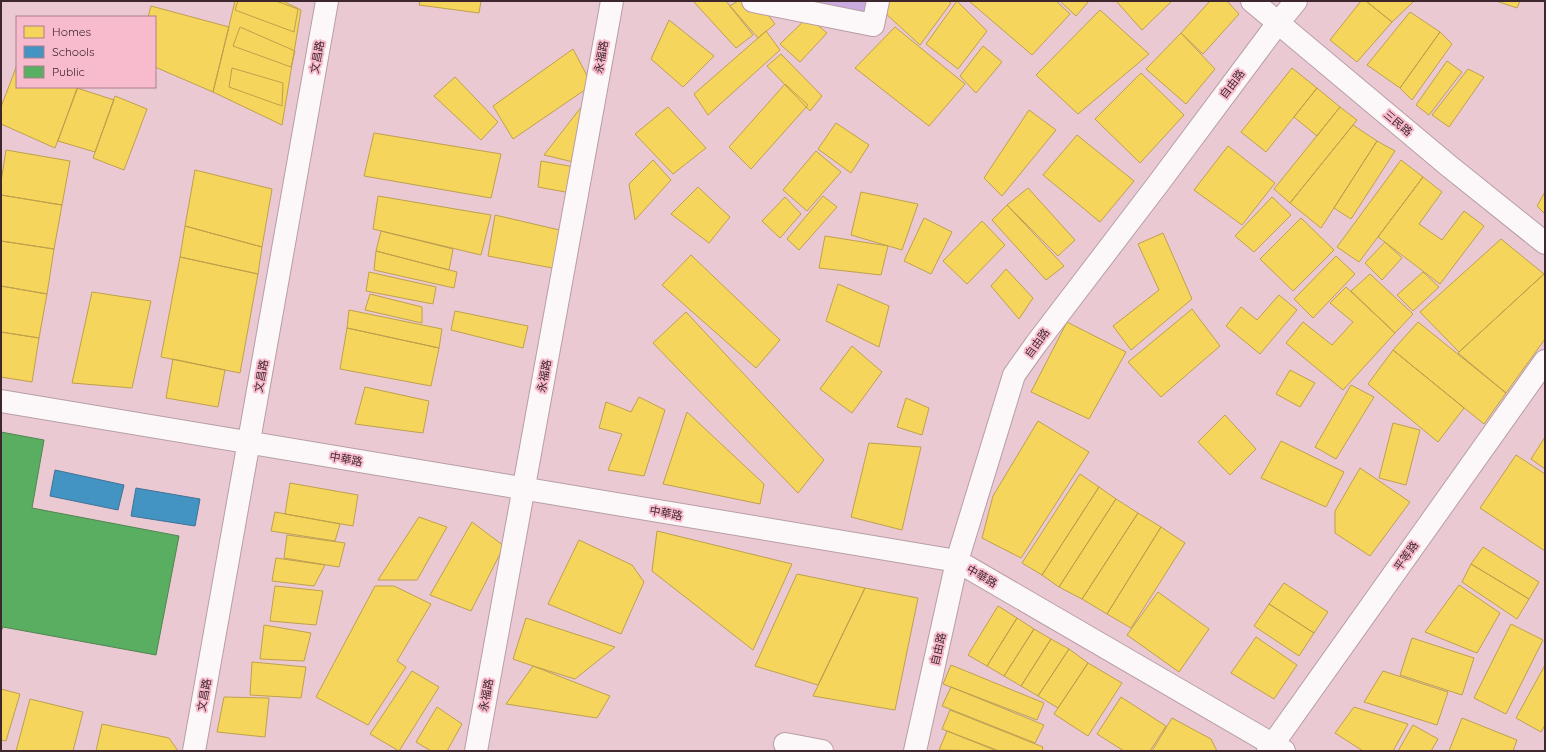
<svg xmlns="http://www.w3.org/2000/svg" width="1546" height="752" viewBox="0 0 1546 752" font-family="Quicksand,'Noto Sans TC',sans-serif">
  <rect width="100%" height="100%" fill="#eac9d3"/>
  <path fill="#caabdf" d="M784,1h82l-3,16z"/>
  <path fill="#f6d55c" stroke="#bea04e" d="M235,1h48l18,9 -19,115 -69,-33z
    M238,1h38l22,8 -4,23 -59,-22z
    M420,1h61l-2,12 -60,-8z
    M693,1h33l27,34 -17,13z
    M738,1h19l18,23 -17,14 -28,-32z
    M872,1h76l3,2 -31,42z
    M957,1l30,30 -29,38 -32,-25z
    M969,1h87l14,13 -38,41z
    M1060,1h29l-13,15z
    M1116,1h56l-30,29z
    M1210,1h17l12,13 -36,40 -22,-21z
    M1361,1h5l26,21 -35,40 -27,-22z
    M1366,1h48l-22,21z
    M1496,1h24l-3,7z
    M151,6l78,21 -16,65 -58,-25v-50h-7z
    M1100,10l49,44 -71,60 -42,-39z
    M1410,12l30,20 -40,56 -33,-23z
    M808,17l19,16 -27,29 -20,-18z
    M669,20l45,36 -31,31 -32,-28z
    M240,27l55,24 -4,16 -58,-21z
    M895,27l70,57 -36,42 -74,-58z
    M766,31l14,19 -72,65 -14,-21z
    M1440,32l12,12 -40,56 -12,-12z
    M1181,33l34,36 -29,35 -40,-35z
    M983,46l19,16 -26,31 -16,-17z
    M573,49l19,36 -79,54 -20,-33z
    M781,54l41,42 -12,15 -43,-45z
    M1447,61l15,11 -33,43 -13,-10z
    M17,65v22h61l-23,61 -54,-24v-17z
    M232,68l51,15 -1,23 -53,-19z
    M1292,68l25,20 -51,64 -25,-20z
    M1468,69l16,8 -35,50 -17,-12z
    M1141,73l43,42 -44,48 -45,-44z
    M455,77l43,45 -17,18 -47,-44z
    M785,84l23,21 -57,64 -22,-22z
    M77,88l37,12 -19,52 -37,-11z
    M596,88l-6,78 -46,-11z
    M1317,88l23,19 -23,29 -23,-19z
    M115,96l32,13 -23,61 -31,-12z
    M668,107l38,41 -33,26 -38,-40z
    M1340,107l17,13 -67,83 -16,-14z
    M1029,110l27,20 -54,66 -18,-18z
    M836,123l33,22 -18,28 -33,-24z
    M1353,125l24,16 -56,87 -31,-25z
    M374,133l127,21 -10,44 -127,-22z
    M1077,135l57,46 -34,41 -57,-47z
    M1377,141l18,10 -44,68 -17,-11z
    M1228,146l47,37 -33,42 -48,-35z
    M6,150l64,11 -8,44 -61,-10v-13z
    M816,151l25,21 -34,39 -24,-21z
    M653,160l18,20 -36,40 -6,-36z
    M1401,160l22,17 -64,85 -22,-15z
    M541,161l50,9 -4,26 -49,-9z
    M195,170l77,19 -10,58 -77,-21z
    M1423,177l19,15 -23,32 23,16 22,-29 20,15 -44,58 -62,-47z
    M698,187l32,30 -21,26 -38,-29z
    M1028,188l47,52 -17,16 -51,-51z
    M861,192l57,12 -16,46 -51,-15z
    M1545,192v22l-8,-8z
    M1,195l61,10 -8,44 -53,-8z
    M378,196l113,19 -10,40 -108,-26z
    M823,196l14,11 -38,43 -12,-11z
    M785,197l16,17 -21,24 -18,-17z
    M1272,197l19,18 -37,37 -19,-16z
    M1007,205l57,61 -18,14 -54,-60z
    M495,215l73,17 -10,37 -70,-13z
    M924,218l28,14 -21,42 -27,-13z
    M1301,218l33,32 -41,41 -33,-32z
    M982,221l23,24 -38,39 -24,-23z
    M185,226l77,21 -4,27 -78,-17z
    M381,231l72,18 -4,21 -73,-19z
    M1163,233l29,66 -61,51 -18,-24 46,-36 -21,-46z
    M825,236l63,10 -7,29 -62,-7z
    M1501,239l43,35 -85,78 -39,-40z
    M1,241l53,8 -7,45 -46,-8z
    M1385,242l17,16 -20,22 -17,-17z
    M376,251l81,21 -3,16 -80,-18z
    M691,255l89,85 -24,28 -94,-83z
    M1336,256l19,18 -42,44 -19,-19z
    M180,257l78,17 -18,99 -79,-16z
    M1006,269l27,29 -14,21 -28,-33z
    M369,272l67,15 -3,17 -67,-13z
    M1423,272l16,15 -26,24 -16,-16z
    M1370,274l43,40 -18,19 -44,-42z
    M1544,274l1,1v64l-39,54 -48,-40z
    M838,284l51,22 -10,41 -53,-26z
    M1,286l46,8 -8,44 -38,-6z
    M1346,287l49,46 -52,57 -57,-47 17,-21 29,23 21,-23 -23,-19z
    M92,292l59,9 -19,87 -60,-5z
    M370,294l52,13v16l-57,-13z
    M1279,295l18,15 -37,44 -34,-28 15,-19 16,13z
    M1192,309l28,37 -59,51 -33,-35z
    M349,310l93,19 -3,19 -92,-20z
    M455,311l73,15 -5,22 -72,-18z
    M686,312l138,148 -26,33 -145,-150z
    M1067,322l59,30 -37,67 -58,-27z
    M1418,322l88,71 -22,31 -91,-74z
    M347,328l92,20 -8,38 -91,-17z
    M1,332l38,6 -7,44 -31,-5z
    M852,346l30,26 -30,41 -32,-24z
    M1393,350l71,58 -26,34 -70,-58z
    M173,359l52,11 -7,37 -52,-9z
    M1290,370l25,13 -15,24 -24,-13z
    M1351,385l23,12 -38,62 -21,-12z
    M365,387l64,14 -6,32 -68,-9z
    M639,397l26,13 -21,66 -36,-6 14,-36 -23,-6 7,-26 25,10z
    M906,398l23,10 -7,27 -25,-8z
    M687,412l77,72 -4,20 -97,-20z
    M1225,415l31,34 -26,26 -32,-33z
    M1038,421l51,31 -68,106 -39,-20 11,-42z
    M1393,423l27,7 -14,55 -27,-7z
    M1545,437v32l-14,-10z
    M1281,441l63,31 -18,35 -65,-29z
    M869,443l52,4 -19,83 -51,-13z
    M1516,455l29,19v77l-65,-43z
    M1360,468l50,34 -40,54 -35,-23v-22z
    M1080,474l19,13 -57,88 -20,-12z
    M290,483l68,12 -5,31 -68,-12z
    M1099,487l17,12 -57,88 -17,-12z
    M1116,499l22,14 -56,86 -23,-12z
    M275,512l65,12 -5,17 -64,-10z
    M1138,513l23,14 -54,87 -25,-15z
    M419,517l28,10 -30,53h-39z
    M472,522l32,24 -33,65 -41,-16z
    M1161,527l24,16 -54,85 -24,-14z
    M657,531l135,33 -39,86 -101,-79z
    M287,535l58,8 -6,24 -55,-9z
    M579,540l53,25 12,17 -23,52 -73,-30z
    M1483,547l56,35 -10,17 -58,-35z
    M276,558l49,7 -11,21 -42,-5z
    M1471,564l58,35 -12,20 -55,-37z
    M797,574l68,14 -47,97 -63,-19z
    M1284,583l44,29 -14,21 -45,-29z
    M1459,585l41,28 -23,40 -52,-21z
    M275,586l48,5 -7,34 -46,-4z
    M375,586h19l37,18 -34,57 9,6 -38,58 -52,-28z
    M865,588l53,10 -23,112 -82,-14z
    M1158,592l51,37 -30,43 -52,-37z
    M1269,604l45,29 -15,23 -45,-30z
    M998,606l19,12 -30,48 -19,-11z
    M526,618l89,29 -40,32 -42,-13 -20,-7z
    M1017,618l17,11 -30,47 -17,-10z
    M1511,624l32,16 -37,74 -32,-16z
    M264,625l47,8 -7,28 -44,-2z
    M1034,629l17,10 -30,47 -17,-10z
    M1256,637l41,28 -23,34 -43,-26z
    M1412,638l62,20 -12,37 -62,-20z
    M1051,639l18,10 -31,47 -17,-10z
    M1069,649l19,14 -30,45 -20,-12z
    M252,662l54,5 -5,31 -51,-3z
    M1088,663l34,20 -34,53 -34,-22z
    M951,665l93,38 -7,17 -94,-36z
    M1545,665v60l-4,7 -25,-14z
    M533,666l77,30 -13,22 -91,-14z
    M412,671l27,16 -40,64 -29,-17z
    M1383,671l65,21 -11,33 -73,-23z
    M951,687l93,38 -9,18 -93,-37z
    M1,689l19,5 -14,47 -5,-1z
    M224,697l45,1 -4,39 -48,-5z
    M1121,697l45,29 -16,25h-26l-27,-17z
    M30,699l53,13 -10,39h-57z
    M437,707l25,17 -15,27h-16l-15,-9z
    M1354,707l54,17 -15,27h-30l-28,-18z
    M950,710l93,37 -1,4h-43l-57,-22z
    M1172,718l39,21 6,12h-65z
    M1462,718l55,22 -4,11h-64z
    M102,724l67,14 9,13h-82z
    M1413,725l25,14 -7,12h-33z
    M947,731l50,20 -58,-1z"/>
  <path fill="#4393c3" stroke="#417296" d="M55,470l69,15 -6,25 -68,-14z
    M136,488l64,11 -5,27 -64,-10z"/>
  <path fill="#5aae61" stroke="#518551" d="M1,432l43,8 -12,68 147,28 -23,119 -153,-28 -2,4z"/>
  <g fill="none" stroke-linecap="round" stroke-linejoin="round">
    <g stroke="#b79ea5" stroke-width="24">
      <path id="minor" d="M753,1l120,24 5,-24
        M1252,1l197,165 96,77
        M1,401l956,160 327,190
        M785,744l37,7
        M194,751l133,-750
        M476,751l136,-750
        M915,751l42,-190 57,-186 22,-31 122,-160 120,-161 18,-22
        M1268,751l277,-390"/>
    </g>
    <use href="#minor" stroke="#fcf7f8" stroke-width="22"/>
  </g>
  <g text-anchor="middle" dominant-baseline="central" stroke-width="4" stroke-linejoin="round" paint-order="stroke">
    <g font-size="11" fill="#3d262d" stroke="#f8bbcd">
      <text transform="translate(317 57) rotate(-80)">文昌路</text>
      <text transform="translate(601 57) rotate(-80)">永福路</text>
      <text transform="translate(1232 84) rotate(-53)">自由路</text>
      <text transform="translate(1398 123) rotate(40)">三民路</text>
      <text transform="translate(1037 343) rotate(-54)">自由路</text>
      <text transform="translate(261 376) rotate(-80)">文昌路</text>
      <text transform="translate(544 376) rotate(-80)">永福路</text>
      <text transform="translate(346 459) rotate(10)">中華路</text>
      <text transform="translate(666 513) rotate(10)">中華路</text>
      <text transform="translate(1406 556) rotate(-55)">平等路</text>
      <text transform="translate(982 576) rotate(30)">中華路</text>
      <text transform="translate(938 649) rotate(-77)">自由路</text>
      <text transform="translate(204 695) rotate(-80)">文昌路</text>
      <text transform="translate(486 695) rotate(-80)">永福路</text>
    </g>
  </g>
  <rect width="1546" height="752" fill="none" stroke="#3d262d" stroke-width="4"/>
  <rect x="16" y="16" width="140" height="72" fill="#f8bbcd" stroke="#ad7f8d"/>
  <rect x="24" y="26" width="20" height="12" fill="#f6d55c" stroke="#ad7f8d"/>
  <text x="52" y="36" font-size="12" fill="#3d262d">Homes</text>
  <rect x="24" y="46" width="20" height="12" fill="#4393c3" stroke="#ad7f8d"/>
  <text x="52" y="56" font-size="12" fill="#3d262d">Schools</text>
  <rect x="24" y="66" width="20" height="12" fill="#5aae61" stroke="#ad7f8d"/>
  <text x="52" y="76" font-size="12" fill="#3d262d">Public</text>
</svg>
